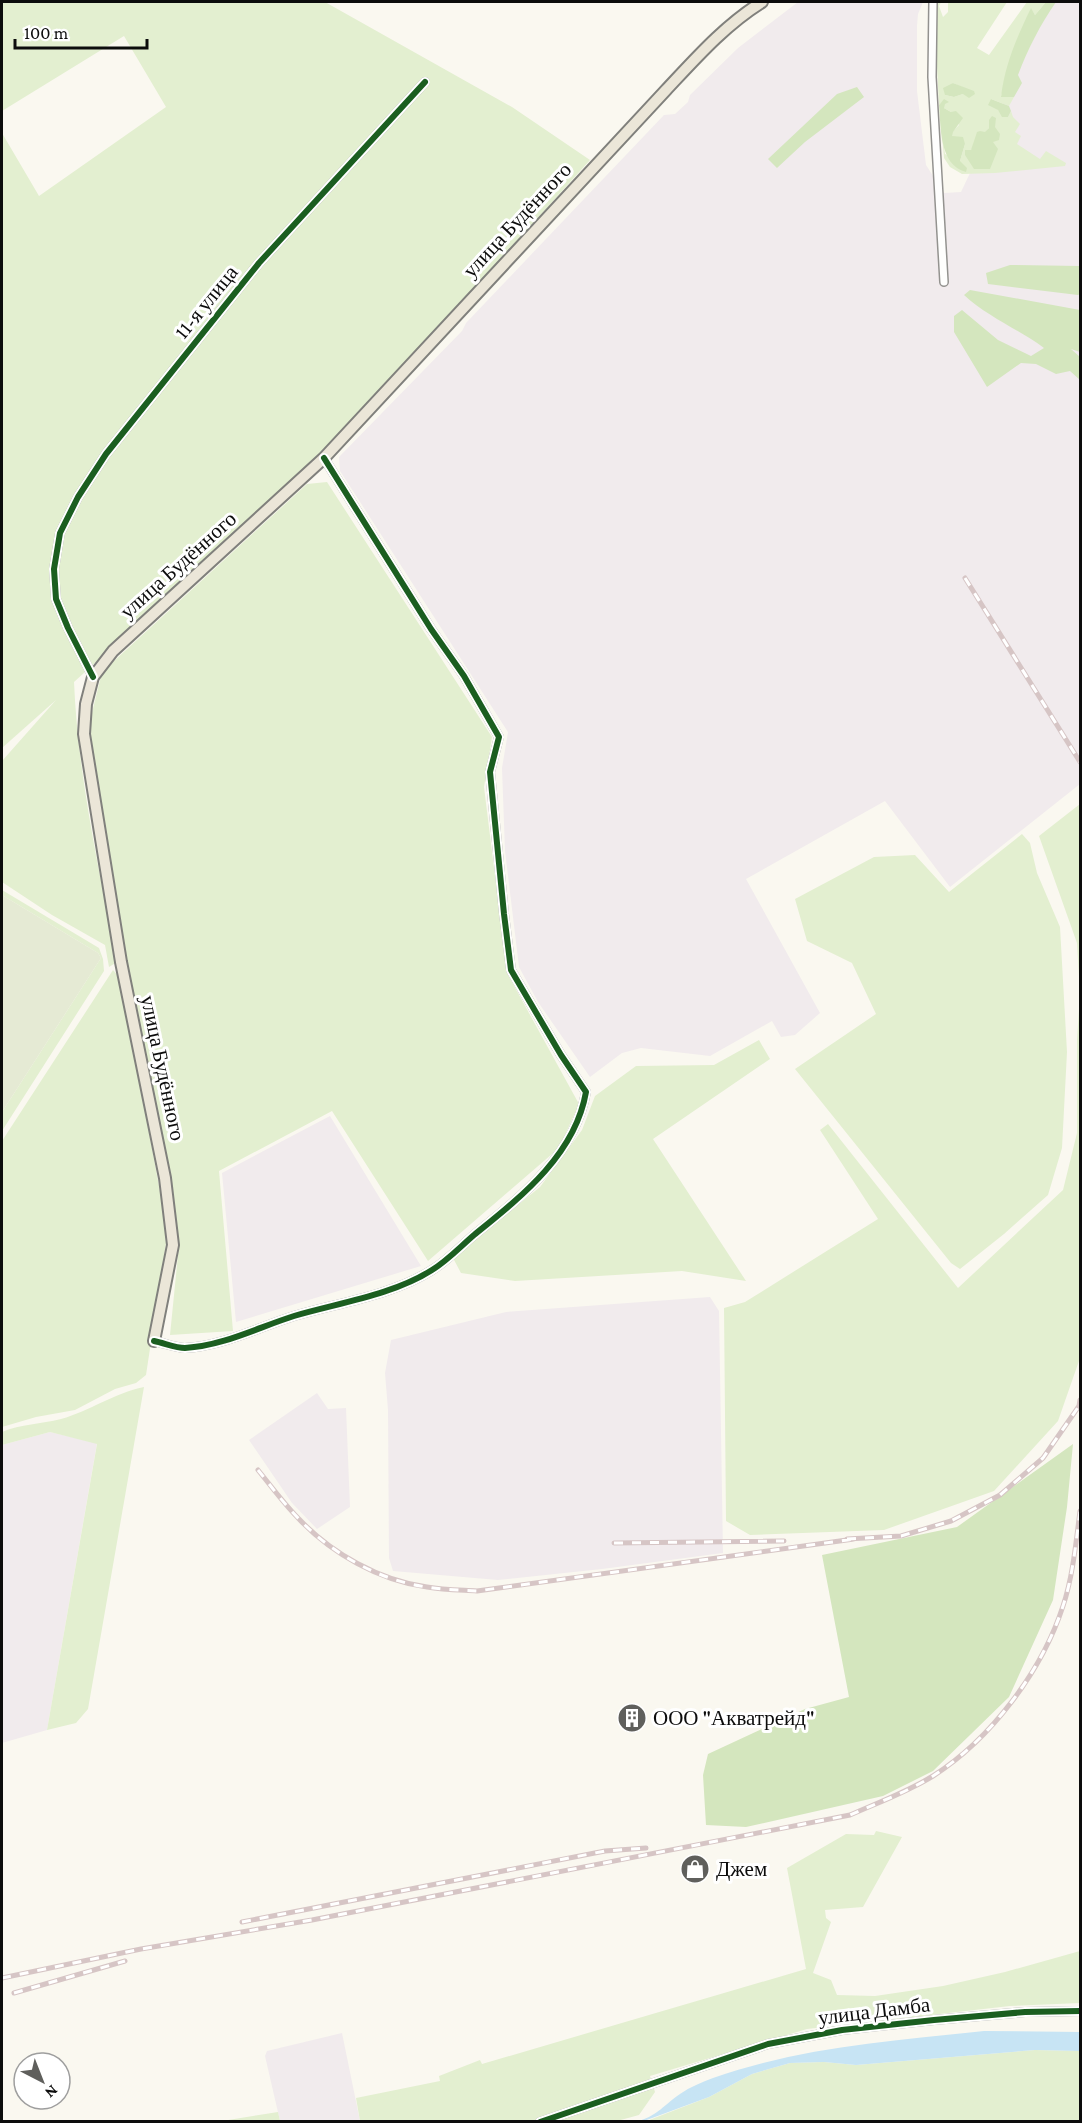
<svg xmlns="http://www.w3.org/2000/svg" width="1082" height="2123" viewBox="0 0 1082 2123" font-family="'Crimson Pro',serif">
  <rect width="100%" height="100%" fill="#faf8f0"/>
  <path fill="#f1ebed" d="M798,2h125l-5,12 -1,12v65l9,74 18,28 17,-1 83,-175 11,-15h25v782l-130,103 -65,-86 -139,78 74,134 -25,22 -14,2 -9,-16 -62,35 -69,-8 -19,5 -32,24 -52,-75 -19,-35 -14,-116 -3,-83 6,-36 -146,-227 -22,-34 -1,-14 123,-126 4,-8 198,-208 11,-1 13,-12 2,-7 48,-47z
    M330,1116l91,150 -185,56 -14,-149z
    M710,1297l9,14 4,242 -121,16 -104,11 -105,-9 -4,-13 -1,-148 -3,-37 6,-33 115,-28z
    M317,1393l11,16 18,-1 4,99 -33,22 -25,-26 -43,-63z
    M50,1432l47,11 -50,287 -45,13v-298z
    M342,2033l18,88h-80l-15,-65 2,-5z"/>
  <path fill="#e3efd0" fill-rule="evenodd" d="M2,2h323l187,105 78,53 -265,294 -251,228c4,95 25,187 43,280l-8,5 -4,-22 -53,-30 -50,-33v-121l54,-61 -54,48v-615l37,63 127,-89 -42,-71 -122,75z
    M938,2h3l-2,4 4,11 5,-5v-10h59l-30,46 12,7 38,-53h19l-11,13 -4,-6 -30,87 13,1 -5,9 -18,-7 7,11 10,7 3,-6 2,6 7,7 -5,8 6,4 -4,8 23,15 6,-8 20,12 -1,3 -70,7 -33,1 -12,-7 -6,-9 -2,-24 3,20 15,7 5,-17 -13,-8v-4l7,-7 -8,-13 -7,-4v-8l-5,5 -4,-77zM953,83l9,4 1,7 -9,3 -9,-2zM989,120l4,22 -28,13v-5h6l18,-22z
    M327,482l165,255 -8,50 23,186 72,131 -20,44 -131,113 -96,-150 -113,60 14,160 -63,4 9,-90 -8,-70 -47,-226 -35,-224 13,-53 205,-188z
    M1080,804v554l-22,63 -64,70 -110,39 -134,5 -24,-14 -2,-213 21,-6 133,-83 -58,-89 8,-6 130,164 105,-98 14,-57v-93l3,-47 -3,-50 -38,-107z
    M1022,834l8,9 7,30 23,54 7,125 -5,96 -14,47 -44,39 -44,35 -9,-6 -156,-194 81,-55 -24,-51 -45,-22 -12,-42 79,-42 41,-2 34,37z
    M2,890l97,58 4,11 1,12 -102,160v-19l99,-154 -3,-5 -96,-58z
    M113,970l7,8 43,229 3,36 -20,132 -10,8 -21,6 -40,21 -39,7 -34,10v-286z
    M759,1040l11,19 -117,80 93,142 -64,-10 -167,10 -54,-8 -8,-15 87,-71 42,-57 13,-34 41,-30 78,-1z
    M144,1387l-56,322 -12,14 -29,7 50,-286 -47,-12 -48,13v-13c19,-8 39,-8 59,-13 29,-8 53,-26 83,-32z
    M876,1831l26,6 -39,70 -38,3 1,8 5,4 -18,51 18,7 6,15 38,1 68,-10 62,-14 75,-21v52l-70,3 -203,23 -157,47 5,16 -16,23 -22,6h-257l-4,-23 84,-17 -1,-5 41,-16 2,4 324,-95 -19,-101 59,-34 28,1z
    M1035,2050l45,1v70l-436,1 65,-25 43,-23 38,-11 34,-1 32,3z
    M278,2112l2,9h-58z"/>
  <path fill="#d4e6be" d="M1046,2h10c-16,23 -28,47 -38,73l4,8 -8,14h-13c4,-33 16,-60 30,-89l4,7z
    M953,83l21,8 1,3 -6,4 -6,-4 -9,3 -9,-2 -2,-7z
    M857,87l7,10 -59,45 -28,26 -9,-9 69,-65z
    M944,99l5,3 -4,2 -1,4 7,4 5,-1 7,7 -10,14 -1,4 11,1 2,7 -5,17 7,7 -1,4c-27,-7 -25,-45 -27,-67z
    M991,99l18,7 2,5 -3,6h-6l-4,-7 -10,-5z
    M992,116l4,2 -1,9 5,7 -1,6 -6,2 5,7 -8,20h-16l-9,-14v-5h6l6,-18 3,-1 5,1 4,-4v-8z
    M1010,265l70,1v28l-2,1 -90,-11 -2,-11z
    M970,290l110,20v42l-9,-3 9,8v23l-10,-9 -14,3 -20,-10 -15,-1 -34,24 -33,-55v-16l8,-6 36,30 33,16 13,-8c-26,-19 -56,-31 -80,-53z
    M1073,1444l-6,63 -14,93 -44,97 -76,74 -50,25 -137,31 -40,-2 -3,-50 5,-21 97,-45 44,-12 -27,-142 135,-28z"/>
  <path fill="#e5ead4" d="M2,895l96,58 3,5 -99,154z"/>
  <path fill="#c7e4f4" d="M984,2031l96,1v19l-45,-1 -179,15 -32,-3 -34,1 -38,11 -43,23 -65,24h-5c19,-6 25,-16 41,-27 10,-7 22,-12 33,-16 87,-31 180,-37 271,-47z"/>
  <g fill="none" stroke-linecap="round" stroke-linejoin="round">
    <g stroke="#93928f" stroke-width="10">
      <path id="street" d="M933,2l-1,75 12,205
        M93,677l-25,-49 -12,-29 -2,-30 6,-36 18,-36 28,-43 153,-191 166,-181
        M154,1341c10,2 22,7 31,7 38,-2 74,-21 109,-32 44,-13 99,-21 138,-46 15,-9 28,-23 42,-35 47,-38 101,-80 112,-143l-25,-37 -50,-85 -7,-56 -14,-142 9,-35 -35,-61 -33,-47 -107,-171
        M540,2122l228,-78 74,-14 92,-10 91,-8 55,-1"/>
    </g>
    <g stroke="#80807c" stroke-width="14">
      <path id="primary" d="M154,1341l19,-96 -8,-67 -44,-216 -37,-228 2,-30 7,-27 20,-26 211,-193 342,-368c30,-32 59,-65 96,-88"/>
    </g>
    <use href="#street" stroke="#fefefd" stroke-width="7"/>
    <use href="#primary" stroke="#ebe6d8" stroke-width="10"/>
    <g stroke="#d6c5c5" stroke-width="5">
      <path id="rail" d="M965,578l115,184
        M258,1470c13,16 26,34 41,49 32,34 81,62 128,68 17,3 34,3 50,4l377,-52
        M847,1539l54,-3 50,-15 49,-26 43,-37 36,-52 1,-6
        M614,1543l170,-2
        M242,1922l363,-71 41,-3
        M2,1978l139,-29 171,-29 538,-105c27,-12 57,-23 83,-39 58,-37 109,-105 130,-170 10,-30 13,-64 17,-95
        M14,1993l111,-32"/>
    </g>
    <use href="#rail" stroke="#fff" stroke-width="3" stroke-dasharray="9" stroke-linecap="butt"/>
    <g stroke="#fff" stroke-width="10">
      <path id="cycleway" d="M93,677l-25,-49 -12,-29 -2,-30 6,-36 18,-36 28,-43 153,-191 166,-181
        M154,1341c10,2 22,7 31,7 38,-2 74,-21 109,-32 44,-13 99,-21 138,-46 15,-9 28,-23 42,-35 47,-38 101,-80 112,-143l-25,-37 -50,-85 -7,-56 -14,-142 9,-35 -35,-61 -33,-47 -107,-171
        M540,2122l228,-78 74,-14 92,-10 91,-8 55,-1"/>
    </g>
    <use href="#cycleway" stroke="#1b5e20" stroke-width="6"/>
  </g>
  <defs>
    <g id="building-disc" transform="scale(1.5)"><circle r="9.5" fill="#5f5f5c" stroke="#fff"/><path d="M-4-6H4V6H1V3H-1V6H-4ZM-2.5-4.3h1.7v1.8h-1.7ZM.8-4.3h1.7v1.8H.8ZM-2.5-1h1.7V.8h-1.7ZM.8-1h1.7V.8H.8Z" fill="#fff"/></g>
    <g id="shop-disc" transform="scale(1.5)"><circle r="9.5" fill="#5f5f5c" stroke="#fff"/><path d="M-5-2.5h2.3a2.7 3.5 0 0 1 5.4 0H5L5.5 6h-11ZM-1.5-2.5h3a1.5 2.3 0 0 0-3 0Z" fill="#fff"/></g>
  </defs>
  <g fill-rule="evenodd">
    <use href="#building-disc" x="632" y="1718"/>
    <use href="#shop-disc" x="695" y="1869"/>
  </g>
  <g text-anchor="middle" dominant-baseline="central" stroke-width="6" stroke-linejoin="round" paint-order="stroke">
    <g font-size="21" fill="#0c0c0c" stroke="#fff">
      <text transform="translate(517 220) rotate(-47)">улица Будённого</text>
      <text transform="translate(206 302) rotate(-51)">11-я улица</text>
      <text transform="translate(178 565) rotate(-42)">улица Будённого</text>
      <text transform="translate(163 1068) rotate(78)">улица Будённого</text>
      <text transform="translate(874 2011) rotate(-7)">улица Дамба</text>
    </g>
    <g font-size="21" fill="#0c0c0c" stroke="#fff" text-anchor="start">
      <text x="653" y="1718">ООО "Акватрейд"</text>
      <text x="716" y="1869">Джем</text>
    </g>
  </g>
  <rect width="1082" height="2123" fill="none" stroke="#0c0c0c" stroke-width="6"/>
  <g transform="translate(42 2081) rotate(138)"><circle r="28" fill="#ffffff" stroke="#9e9e9e" stroke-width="1.5"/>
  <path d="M0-4.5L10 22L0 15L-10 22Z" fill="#5f5f5c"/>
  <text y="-9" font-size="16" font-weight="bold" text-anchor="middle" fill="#0c0c0c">N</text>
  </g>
  <path d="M15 39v9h132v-9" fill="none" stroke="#0c0c0c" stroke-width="3"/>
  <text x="24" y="39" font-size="18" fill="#0c0c0c" stroke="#ffffff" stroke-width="4.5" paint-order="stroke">100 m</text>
</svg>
